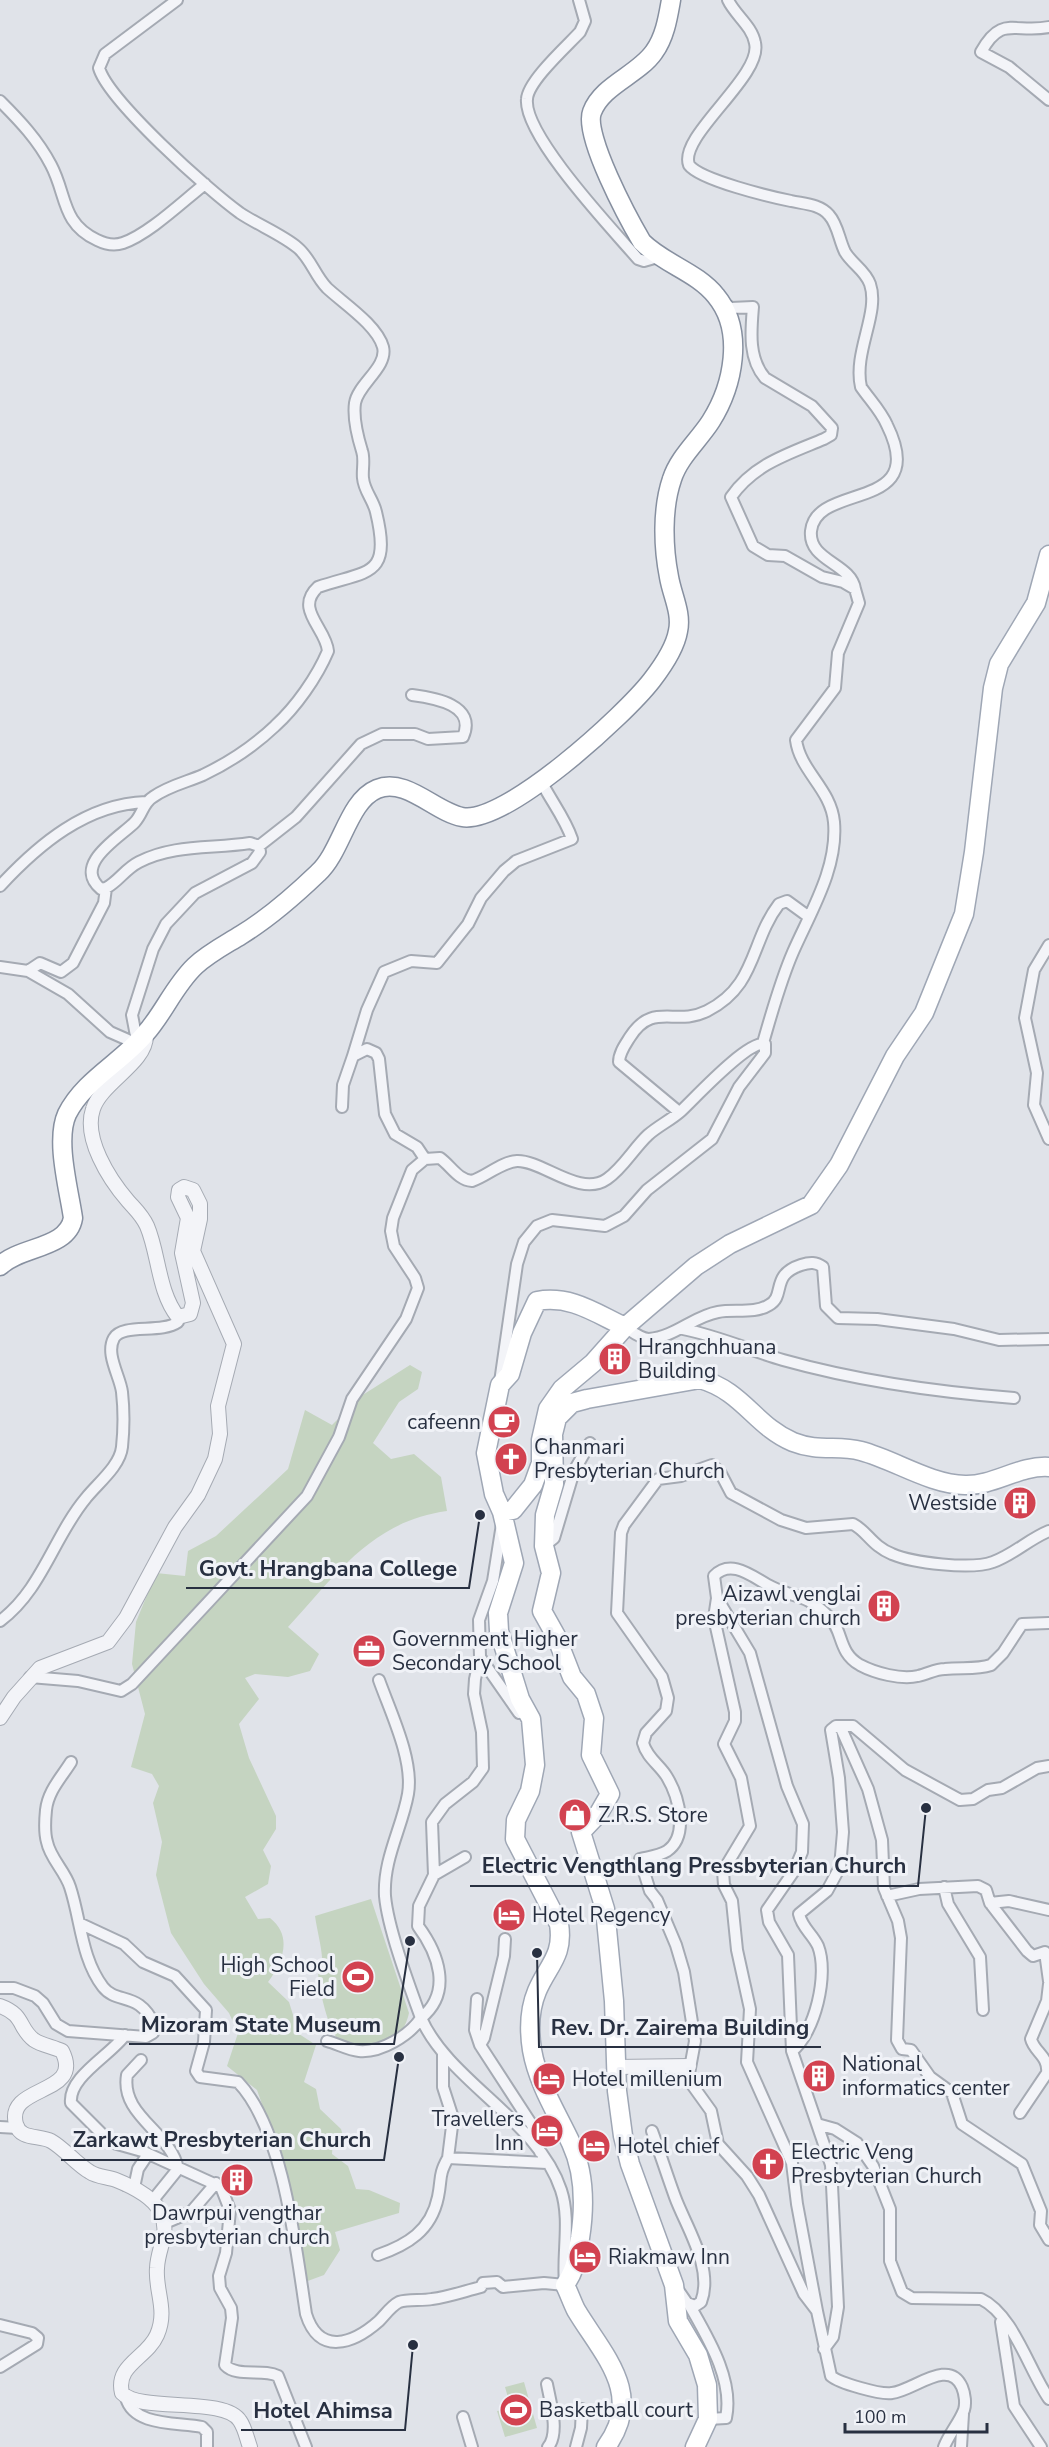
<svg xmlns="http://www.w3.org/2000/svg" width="1049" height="2447" viewBox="0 0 1049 2447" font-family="'Nunito Sans',sans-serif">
  <rect width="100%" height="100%" fill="#e0e3e9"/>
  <path fill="#c5d4c1" d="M410,1365l12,7 -4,17 -19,13 -26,41 18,16 23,-5 27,23 6,34c-75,10 -111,64 -159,116l31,27 -9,17 -22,6 -33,-3 -10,4 14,21 -20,25 10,34 27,58v13l-13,21 8,16 -3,18 -23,13 13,22 12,-1c23,18 13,44 -2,64l21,20 10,32 17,11 -12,37 12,7 4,20 21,20 2,7 -10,4 -1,14 16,12 8,23 13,1 31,13 -1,10 -64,19 5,18 -16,25 -19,7 -30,-141 -18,-51 -30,-24 11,-33 -9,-20 -25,-29 -33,-51 -15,-58 6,-33 -9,-39 6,-17 -7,-12 -21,-7 14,-53 -13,-50 4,-42 20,-49 29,3 3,-25 28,-15 72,-67 17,-59 27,15 29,-29z
    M371,1899l38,114c-4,18 -12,26 -30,30 -11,2 -31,5 -40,-3 -11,-9 -21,-55 -21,-70 0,-5 4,-8 4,-13 -1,-13 -5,-27 -7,-41z
    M524,2382l13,46 -32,9 -8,-26 6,-1 -2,-7 8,-2 -4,-14z"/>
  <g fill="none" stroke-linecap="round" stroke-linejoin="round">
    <g stroke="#a5aab3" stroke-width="14">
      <path id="minor" d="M579,0l6,21 -5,11c-13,14 -52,49 -53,67 -4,36 86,131 111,160l6,2 14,-4
        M728,0c7,15 24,26 27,43 8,33 -77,93 -66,122 11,15 82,32 102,36 13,3 29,3 38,14 9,10 10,25 16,37 7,12 20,18 25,32 10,29 -17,68 -9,103 9,13 20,24 26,38 44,89 -71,56 -76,106 -3,30 40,32 44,58
        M1049,27c-34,7 -47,-13 -68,25l28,15 40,33
        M0,101c20,20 38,39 51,64 16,30 10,58 46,75 8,4 17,6 26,3 26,-9 59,-41 82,-59
        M723,303l8,5 22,-1c-2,24 -5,51 12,71l47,28 20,22 -1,7 -7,4c-36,15 -70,25 -93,58l22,49 15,9 17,1 37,21 21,5 12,7 4,14 -21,50 -3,35 -39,52c4,31 35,49 38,82 4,46 -23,89 -41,130 -13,30 -21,60 -30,91
        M259,846l37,-29 65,-73 21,-10h33l13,5 35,-2c14,-32 -28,-39 -51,-42
        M0,886c38,-41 86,-82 146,-84
        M1049,945l-15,25 -9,48 12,55 -3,32 15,34
        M0,967l28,4 12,-8 21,9 12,-9 31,-60 2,-15
        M28,971l40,23 42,38 25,11
        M137,1041l-5,-26 21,-66 13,-25 29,-31 57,-30 8,-11 -1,-6 -9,-3c-38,6 -76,1 -111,19 -14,7 -20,19 -33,26l-5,1c-30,-25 21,-53 34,-67 8,-9 8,-19 18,-25 15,-11 34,-15 50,-22 25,-12 52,-30 72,-49 21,-19 42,-49 53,-75 -2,-23 -34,-42 -10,-64 50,-17 74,-9 58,-75 -3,-13 -12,-21 -13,-34 -1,-8 2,-19 -1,-27 -4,-13 -9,-34 -7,-48 3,-19 33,-36 28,-56 -6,-22 -40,-44 -56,-59 -12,-12 -16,-29 -29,-40 -15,-13 -40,-23 -58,-35 -31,-22 -132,-113 -141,-145l6,-14 72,-54
        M342,1107l1,-22 10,-29
        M679,1112l-60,-50c0,-9 6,-17 11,-25 23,-36 45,-10 77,-26 50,-25 43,-69 72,-107l8,-3 22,16
        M425,1159l-8,-12 -22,-13 -10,-20 -6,-55 -3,-6 -9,-4 -14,7 14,-46 17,-38 27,-11 26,2 31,-39 13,-26 23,-27 12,-10 56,-22c-7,-21 -21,-38 -31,-58
        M625,1327c6,4 16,12 24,12 26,-2 45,-23 69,-27 16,-3 37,2 51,-7 17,-9 1,-30 32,-40 9,-3 15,-3 22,2l3,39 12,12 39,1 77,10 45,11 50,-1
        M683,1329c35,7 66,21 100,31 75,21 153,32 231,38
        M544,1546l10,-8 20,-67 16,-28
        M717,1598l-3,20 21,94v9l-11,23 17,34 9,48 -27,45 1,14 8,16 5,49 13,59 -3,53 45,101 5,41 20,107
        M0,1621c42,-31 54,-85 86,-123 12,-15 34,-32 36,-51 2,-19 2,-37 0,-55 -2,-16 -17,-38 -8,-54 9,-15 47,-4 64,-16v-5
        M480,1657l39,56
        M30,1677l48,4 43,10 11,-7 175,-188 32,-59 13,-38 54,-80 12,-31 -3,-10 -21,-32 -3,-15 2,-13 19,-48 13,-11 15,-1c11,8 18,22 32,23 15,-5 29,-19 45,-20 25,-1 63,37 90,18 16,-11 27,-31 41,-44 10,-9 23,-15 33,-24 14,-13 67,-71 84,-67v9l-26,34 -27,52 -65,51 -23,26 -19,10 -53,-6 -15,6 -13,16 -7,22 -17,118
        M840,1726l28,63 14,51 2,48 14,33 3,17 -4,102 5,9 9,1 19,27 22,16 10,31 60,40 19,47 -1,14 9,15
        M434,1875l31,-18
        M944,1887l4,17 32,53 3,53
        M887,1896l32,-7 59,-3 8,4 4,13 19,-2 40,9
        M990,1903l37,48 6,5 12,-4 4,29
        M79,1923l45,21 19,18 32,14 31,34 -2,32 -8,29 4,6 38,5c46,48 58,168 68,232 13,42 47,30 73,7 6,-6 12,-15 20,-19 9,-3 23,-1 33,-3 16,-2 33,-8 49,-12l2,-4 14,-1 6,5 41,-4 21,2c-3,-32 6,-65 -4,-95 -23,-70 -112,-108 -140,-172 32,-26 17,-65 -3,-92l1,-20 15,-31 -2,-53 13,-18 28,-22 10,-14 -1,-36 -8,-38 1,-15 5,-22 -1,-37 14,-39 9,-57
        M505,1939l-1,17 -20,82 -4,7 52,80 8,27
        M0,1988h14l21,8 8,7 13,21 12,7 78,6 7,-4 2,-7c-16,-36 -38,-21 -52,-39 -22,-29 -22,-67 -33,-100 -5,-16 -20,-29 -23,-45 -3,-10 -2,-22 -1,-32 2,-19 15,-32 25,-48
        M477,1999l-2,31 5,15
        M125,2035c-14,20 -57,42 -54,68l39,39 32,9 79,36 9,23 -4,43 -7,23 1,12 11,20 1,10 -7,47c12,13 38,3 53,11l28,71
        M327,2041c11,3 21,9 32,10 22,2 51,-16 62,-33 -12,-33 -33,-89 -36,-122 -2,-37 17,-68 23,-102 6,-34 -18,-83 -29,-114
        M792,2051l-4,-96 -19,-33 -2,-12 27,-39 8,-19 1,-28 -16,-38 -37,-133 -33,-55 -3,-22c18,-19 41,3 58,11 25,12 33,6 56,29 16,14 9,36 32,49 15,8 41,15 58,11 10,-2 17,-7 27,-7 16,-2 31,1 46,-4l12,-12 19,-29 27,-1
        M443,2054v33l10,31 -5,40
        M141,2060l-14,15c-7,41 44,57 51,94l-25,31
        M1020,2113l27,-40c2,-17 -13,-21 -16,-34l16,-38 2,-17
        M817,2124l18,5 22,14 16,23 17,43v52l12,31 10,6 69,1c32,15 48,71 68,100
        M0,2127l18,1
        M652,2131c8,22 15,44 23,66 11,30 39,71 26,105l-6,4 -8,-3 -11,-16
        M125,2185l10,-2 3,-14 10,-15
        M165,2223l26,-11 25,-29
        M378,2255c29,-10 53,-24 60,-58 4,-19 0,-21 10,-39l99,5
        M690,2306c18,32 44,74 36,112l-18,1
        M1001,2322l13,84 27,41
        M0,2325l32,8 6,5 -1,6 -37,23
        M824,2349l9,-12 5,-30 -7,-142 -39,-114c23,-18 37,-77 26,-105 -6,-13 -16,-18 -19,-32l28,-23 13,-24 3,-35 -4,-54 -8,-48 5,-4h17l52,44 55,30 13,-1 15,-9 14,-2 35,-20 12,-2
        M547,2384c3,17 13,49 1,63
        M126,2398c8,29 52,24 76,29l5,5v15
        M463,2417l9,30
        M576,2447l5,-19 1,-19
        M944,2447c5,-13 15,-24 20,-37 2,-6 1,-16 -2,-23 -13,-30 -49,4 -70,6 -11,2 -53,-10 -61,-17l-14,-65 -13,-17 -45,-99 -12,-19 -29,-32 -7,-33 -23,-32 7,-38 -11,-69 -8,-27 -19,-45 -7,-9 -10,-32c8,-2 19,-3 27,-8 22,-15 12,-54 0,-74 -7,-12 -20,-19 -24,-34l3,-10 20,-22 2,-13 -6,-21 -45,-64 4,-80 3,-8 34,-46 23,-3 31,-11 8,7 11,21 50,27 25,8 47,-4c14,7 19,22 39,30 21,9 79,16 101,8 20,-7 36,-23 56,-31
        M961,2447l2,-33"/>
    </g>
    <g stroke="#a5aab3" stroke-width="16">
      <path id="tertiary" d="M0,1718l14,-21 26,-29 68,-26 18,-24 49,-91 23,-32 17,-36 5,-25 -2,-28 16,-62 -41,-93 7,-32v-15l-7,-14 -9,-3 -5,3 -1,7 10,21 -6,35 11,50 -3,11 -12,3c-20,-25 -19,-63 -31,-91 -5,-11 -12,-17 -19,-25 -19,-22 -45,-63 -35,-92 8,-26 53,-46 53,-73
        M0,2006c25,9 18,22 34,34 7,5 20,7 28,11 23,45 -57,33 -46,73 4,16 23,11 35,17 14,8 25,23 39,31 7,5 18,5 26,8 15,6 36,16 44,31 11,22 -2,35 -3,57 -2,23 11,42 0,67 -10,23 -42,30 -35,58 18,20 103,3 118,28 5,7 7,18 10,26
        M616,2067l73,-1"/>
    </g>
    <g stroke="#9fa7b5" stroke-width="21">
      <path id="primary" d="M502,1512l-8,-18 -8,-41 14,-68 10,-11 12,-41 15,-32c34,-6 58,12 88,26
        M606,2447c39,-53 -3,-92 -30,-137 -4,-8 -7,-17 -11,-25 12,-18 11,-27 15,-47 5,-32 5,-65 -9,-95 -14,-30 -33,-59 -39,-93 -3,-19 -3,-40 5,-59 11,-26 27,-35 22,-67l-44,-85 1,-19 14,-29 5,-26 -4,-46 -11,-20 -21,-68 -1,-18 16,-50 -12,-51 11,-2 20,-25 8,-22v-23l7,-31 14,-20 31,-26 32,-36 71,-61 34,-22 81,-39 28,-40 56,-109 29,-43 40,-99 10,-62 19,-164 6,-24 37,-61 13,-48
        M695,2447l13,-28 -1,-34 -9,-30 -20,-34 -4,-36 -44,-121 -7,-28 -6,-45 -3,-90 -9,-92 -24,-77 18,-19 11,-19 -19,-39 3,-37 -8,-24 -14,-17 -16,-41 -14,-25 9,-38 -7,-27 1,-31 9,-31 -1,-50 4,-16 15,-15 15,-4 113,-20c43,12 55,47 93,63 25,10 45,3 68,9 34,9 68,33 104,34 29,1 54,-20 84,-18"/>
    </g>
    <g stroke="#8790a0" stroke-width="21">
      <path id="trunk" d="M0,1266c20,-20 68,-17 73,-48 -4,-28 -18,-78 -6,-104 17,-34 55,-52 78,-80 19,-21 29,-48 50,-68 14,-13 30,-21 46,-31 28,-17 53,-39 77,-62 24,-22 30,-72 59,-84 29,-12 58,23 85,28 43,8 163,-102 190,-137 10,-13 23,-31 26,-49 4,-18 -6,-36 -9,-54 -6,-30 -7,-69 3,-98 7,-22 27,-39 39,-58 22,-35 34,-90 5,-125 -19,-24 -52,-32 -74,-54 -13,-22 -59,-107 -50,-130 10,-27 46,-37 62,-60 11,-15 14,-35 17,-52"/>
    </g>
    <use href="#minor" stroke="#f3f4f8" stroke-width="10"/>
    <use href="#tertiary" stroke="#f3f4f8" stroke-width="14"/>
    <use href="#primary" stroke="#fff" stroke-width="18"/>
    <use href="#trunk" stroke="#fff" stroke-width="18"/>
  </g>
  <defs>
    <g id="building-disc" transform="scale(1.725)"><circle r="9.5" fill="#d24250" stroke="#f0f2f7"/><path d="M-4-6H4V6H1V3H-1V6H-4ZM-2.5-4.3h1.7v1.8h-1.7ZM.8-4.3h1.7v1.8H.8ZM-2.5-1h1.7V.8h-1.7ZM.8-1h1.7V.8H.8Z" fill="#fff"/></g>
    <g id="cafe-disc" transform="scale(1.725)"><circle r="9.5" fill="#d24250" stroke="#f0f2f7"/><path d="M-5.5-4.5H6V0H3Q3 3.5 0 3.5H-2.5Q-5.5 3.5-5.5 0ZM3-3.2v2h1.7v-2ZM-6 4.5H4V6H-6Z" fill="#fff"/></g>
    <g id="church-disc" transform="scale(1.725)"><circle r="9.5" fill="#d24250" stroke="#f0f2f7"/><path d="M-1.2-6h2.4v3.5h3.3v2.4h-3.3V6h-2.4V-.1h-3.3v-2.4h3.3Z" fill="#fff"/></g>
    <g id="office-disc" transform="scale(1.725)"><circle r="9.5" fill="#d24250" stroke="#f0f2f7"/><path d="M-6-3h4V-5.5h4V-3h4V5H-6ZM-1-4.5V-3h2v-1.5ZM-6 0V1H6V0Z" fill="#fff"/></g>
    <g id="shop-disc" transform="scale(1.725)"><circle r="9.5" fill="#d24250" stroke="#f0f2f7"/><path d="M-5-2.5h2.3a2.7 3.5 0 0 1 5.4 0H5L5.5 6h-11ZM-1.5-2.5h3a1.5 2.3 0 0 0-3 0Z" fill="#fff"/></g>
    <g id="hotel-disc" transform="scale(1.725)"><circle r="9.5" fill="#d24250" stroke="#f0f2f7"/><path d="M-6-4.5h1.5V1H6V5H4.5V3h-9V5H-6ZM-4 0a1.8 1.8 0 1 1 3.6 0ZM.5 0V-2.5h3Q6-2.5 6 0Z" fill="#fff"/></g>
    <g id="stadium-disc" transform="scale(1.725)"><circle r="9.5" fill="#d24250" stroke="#f0f2f7"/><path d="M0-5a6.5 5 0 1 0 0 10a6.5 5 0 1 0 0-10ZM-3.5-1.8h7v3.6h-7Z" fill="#fff"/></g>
  </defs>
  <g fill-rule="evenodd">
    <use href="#building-disc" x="615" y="1359"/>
    <use href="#cafe-disc" x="504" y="1422"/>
    <use href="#church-disc" x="511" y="1459"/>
    <use href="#building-disc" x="1020" y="1503"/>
    <use href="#building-disc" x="884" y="1606"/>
    <use href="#office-disc" x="369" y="1651"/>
    <use href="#shop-disc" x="575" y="1815"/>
    <use href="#hotel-disc" x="509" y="1915"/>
    <use href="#stadium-disc" x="358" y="1977"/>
    <use href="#building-disc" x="819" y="2076"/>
    <use href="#hotel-disc" x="549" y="2079"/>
    <use href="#hotel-disc" x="547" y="2131"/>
    <use href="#hotel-disc" x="594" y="2146"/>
    <use href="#church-disc" x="768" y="2164"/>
    <use href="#building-disc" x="237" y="2180"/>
    <use href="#hotel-disc" x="585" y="2257"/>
    <use href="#stadium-disc" x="516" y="2410"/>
  </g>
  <g text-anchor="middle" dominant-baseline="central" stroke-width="6" stroke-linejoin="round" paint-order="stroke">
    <g font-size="21" fill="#283041" stroke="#f0f2f7" text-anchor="start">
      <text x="638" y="1347">Hrangchhuana<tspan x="638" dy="24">Building</tspan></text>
      <text x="481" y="1422" text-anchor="end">cafeenn</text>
      <text x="534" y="1447">Chanmari<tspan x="534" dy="24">Presbyterian Church</tspan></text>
      <text x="997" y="1503" text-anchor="end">Westside</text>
      <text x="861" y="1594" text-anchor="end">Aizawl venglai<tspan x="861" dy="24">presbyterian church</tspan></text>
      <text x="392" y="1639">Government Higher<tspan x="392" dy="24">Secondary School</tspan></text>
      <text x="598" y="1815">Z.R.S. Store</text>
      <text x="532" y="1915">Hotel Regency</text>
      <text x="335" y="1965" text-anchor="end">High School<tspan x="335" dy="24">Field</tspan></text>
      <text x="842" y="2064">National<tspan x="842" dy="24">informatics center</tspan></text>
      <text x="572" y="2079">Hotel millenium</text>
      <text x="524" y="2119" text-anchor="end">Travellers<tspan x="524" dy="24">Inn</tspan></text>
      <text x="617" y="2146">Hotel chief</text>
      <text x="791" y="2152">Electric Veng<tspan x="791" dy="24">Presbyterian Church</tspan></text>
      <text x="237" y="2213" text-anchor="middle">Dawrpui vengthar<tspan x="237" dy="24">presbyterian church</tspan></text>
      <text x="608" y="2257">Riakmaw Inn</text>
      <text x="539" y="2410">Basketball court</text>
    </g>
  </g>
  <path fill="none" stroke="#283041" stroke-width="2" d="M480 1515L469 1588H186M926 1808L918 1886H470M410 1941L394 2044H129M537 1953L539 2047H821M399 2057L384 2160H61M413 2345L405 2430H241"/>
  <g fill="#283041" stroke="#f0f2f7" stroke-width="2">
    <circle cx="480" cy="1515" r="6"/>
    <circle cx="926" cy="1808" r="6"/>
    <circle cx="410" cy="1941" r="6"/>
    <circle cx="537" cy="1953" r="6"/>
    <circle cx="399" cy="2057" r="6"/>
    <circle cx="413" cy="2345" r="6"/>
  </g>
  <g font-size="22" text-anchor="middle" font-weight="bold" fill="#283041" stroke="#f0f2f7" stroke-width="6" stroke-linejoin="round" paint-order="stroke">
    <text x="328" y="1576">Govt. Hrangbana College</text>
    <text x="694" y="1873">Electric Vengthlang Pressbyterian Church</text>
    <text x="261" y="2032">Mizoram State Museum</text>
    <text x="680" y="2035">Rev. Dr. Zairema Building</text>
    <text x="222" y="2147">Zarkawt Presbyterian Church</text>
    <text x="323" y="2418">Hotel Ahimsa</text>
  </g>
  <path d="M845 2423v9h142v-9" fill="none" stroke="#283041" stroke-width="3"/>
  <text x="854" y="2423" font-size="18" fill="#283041" stroke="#f0f2f7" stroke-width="4.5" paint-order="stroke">100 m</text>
</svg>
